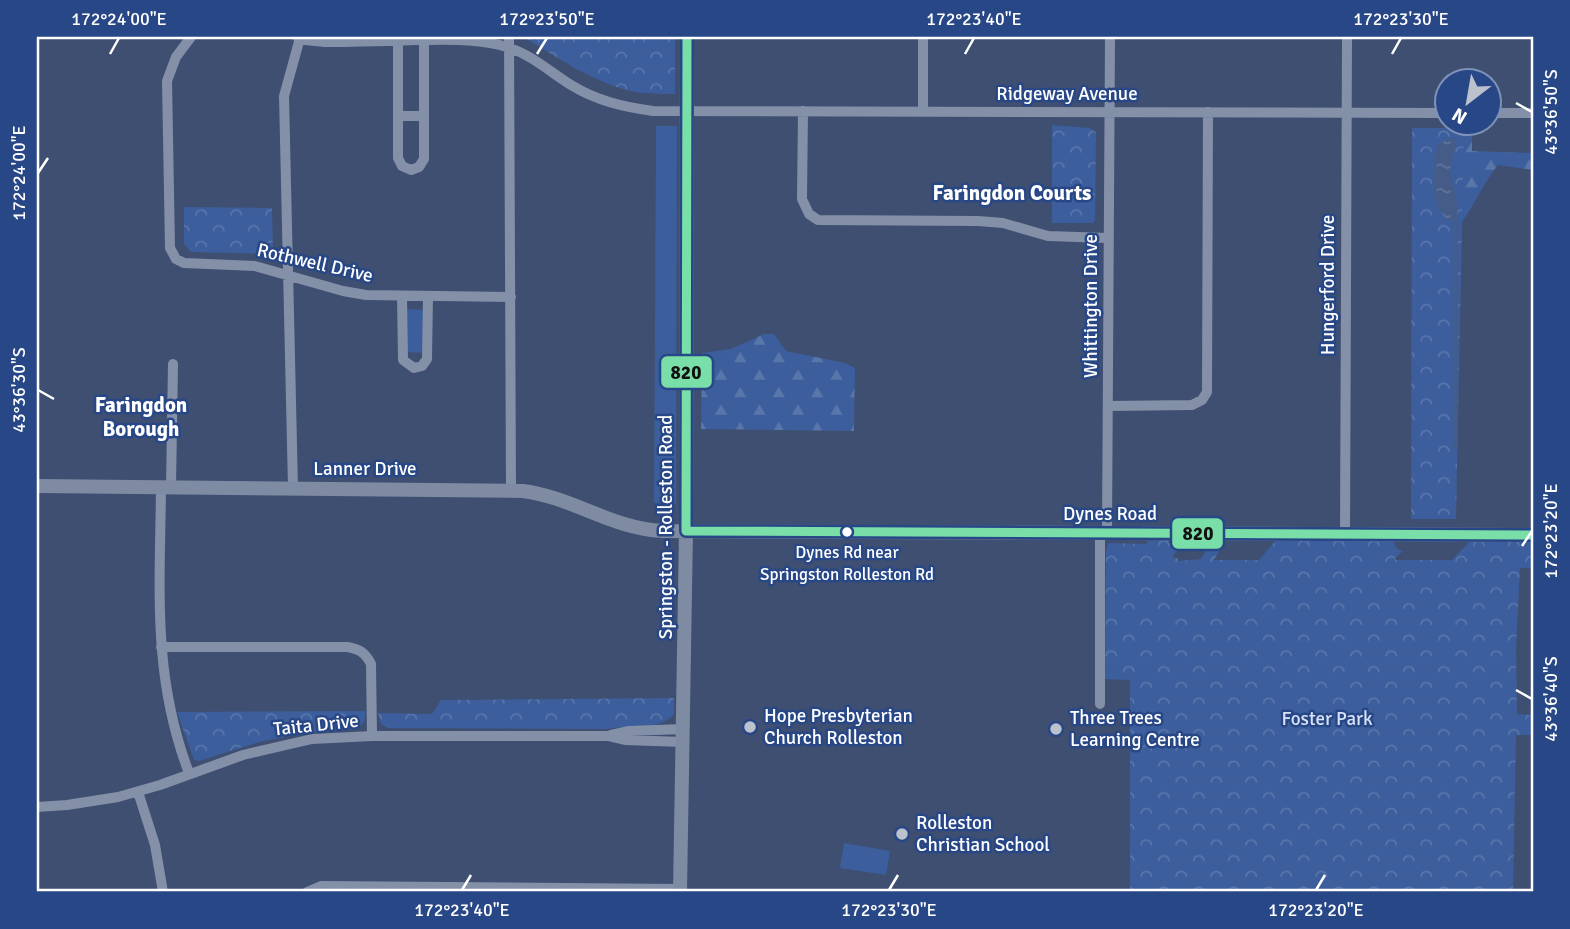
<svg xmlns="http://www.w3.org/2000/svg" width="1570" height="929" viewBox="0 0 1570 929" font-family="Signika,sans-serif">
  <defs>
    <pattern id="forest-firs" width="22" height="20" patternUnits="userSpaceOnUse" patternTransform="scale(1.75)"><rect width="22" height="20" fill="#3c5e9c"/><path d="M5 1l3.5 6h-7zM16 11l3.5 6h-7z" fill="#5976ab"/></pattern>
    <pattern id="park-crowns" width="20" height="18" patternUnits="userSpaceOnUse" patternTransform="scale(1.75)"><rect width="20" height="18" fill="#3c5e9c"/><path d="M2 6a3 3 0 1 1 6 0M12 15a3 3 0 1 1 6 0" fill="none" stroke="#5976ab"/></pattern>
    <pattern id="water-ripples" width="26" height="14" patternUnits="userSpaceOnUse" patternTransform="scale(1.75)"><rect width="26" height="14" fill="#455c88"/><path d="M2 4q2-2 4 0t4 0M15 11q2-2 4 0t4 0" fill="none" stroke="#61749a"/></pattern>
  </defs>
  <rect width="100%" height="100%" fill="#3e4f71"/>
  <path fill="#3c5e9c" d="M656,126h21l-1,378 -22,-1z
    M407,309l16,1v43l-16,-1z
    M844,843l46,8 -4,24 -46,-7z"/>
  <path fill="url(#forest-firs)" d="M1472,134v17l61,2v17l-35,-5c-18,22 -27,50 -47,70l-21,-94z
    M764,334h10l12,17 59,12 10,5 -1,63 -153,-2 1,-76 29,-4z"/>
  <path fill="url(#park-crowns)" d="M524,37h151v57c-14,0 -30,0 -44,-3 -38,-9 -75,-34 -107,-54z
    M1052,125l37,3 7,4 -1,88 -2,3h-41z
    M1412,128h52l-8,391h-45z
    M184,207l88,1 1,46 -82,-2 -7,-8z
    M1168,540l3,7 8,1 -7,9 5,1 2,3 22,-2 7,-12h10l2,2 -6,11h45l16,-19h118l4,8 6,2 -8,7 1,2h56l18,-19 63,1v26h-13l-4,80 1,66 16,1v20h-17l-3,157h-383v-212l-25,-1 1,-127 2,-9 38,1 2,-3z
    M674,698v16c-14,17 -46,11 -67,15l-219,-1 -7,-4 -3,-11 54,1 9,-14z
    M365,711c1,10 -2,13 -9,18l-51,4 -46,9 -60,19 -5,-1 -17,-48z"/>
  <path fill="url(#water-ripples)" d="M1452,138l5,4c-2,10 -8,23 -6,33 2,16 10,28 5,44l-7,2c-21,-17 -16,-54 -11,-77z"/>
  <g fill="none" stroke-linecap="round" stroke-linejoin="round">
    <path stroke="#455c88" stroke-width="3.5" d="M1456,447v-228"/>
    <path stroke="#8490a7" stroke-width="10" d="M191,37l-15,20 -9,24 3,167 6,11 8,4 71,3 88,25 23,4 145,2
      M297,37l8,3 20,2c30,0 61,-1 91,-2 31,0 61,-2 91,7 25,8 43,25 64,38 26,16 53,22 82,26l795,2
      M509,37l2,453
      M398,41v117l4,8 9,4 8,-3 5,-8v-119
      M803,111l-1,88 7,15 9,6 160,1 25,2 45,13 60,2
      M923,111v-74
      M1490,113h43
      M398,116h26
      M402,296l1,64 11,8 8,-2 5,-7 1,-63
      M1108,406l84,-1 10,-5 5,-8 1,-280
      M161,487c-1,102 -9,189 28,286
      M171,487l2,-123
      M293,488l-9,-392 16,-58
      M1100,533v171
      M1107,533l3,-496
      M1345,534l2,-497
      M161,647h186c12,2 18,5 24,17l1,72
      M611,735l18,-4 54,-2
      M138,792l17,53 8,47
      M37,807l30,-2 51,-8 42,-12 83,-30 69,-16 60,-3h236l17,4 58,2
      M307,892l14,-6 359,3"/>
    <path stroke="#7f8ba2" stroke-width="14" d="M37,486l486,5c52,7 86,37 140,40l870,4
      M680,892l6,-361 1,-494"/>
    <g stroke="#284787" stroke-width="14">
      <path id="bus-1" d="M687,37l-1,494 847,4"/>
    </g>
    <use href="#bus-1" stroke="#7adea9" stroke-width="9"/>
  </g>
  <path fill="none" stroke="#fff" stroke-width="2.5" d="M110,54l9,-16M537,54l10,-16M965,54l9,-16M1392,54l9,-16M1516,103l16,9M38,173l10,-15M38,390l16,9M1522,546l10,-15M1516,690l16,9M462,890l9,-15M889,890l9,-15M1316,890l9,-15"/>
  <circle fill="#fff" stroke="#284787" stroke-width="2.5" cx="847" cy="532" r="6"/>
  <g fill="#bbc1cd" stroke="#284787" stroke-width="2.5">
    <circle cx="750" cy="727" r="7"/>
    <circle cx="1056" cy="729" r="7"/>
    <circle cx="902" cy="834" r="7"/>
  </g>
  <g text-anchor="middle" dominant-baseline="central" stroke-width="5" stroke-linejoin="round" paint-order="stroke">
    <g font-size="17" fill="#fff" stroke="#284787">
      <text x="847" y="552">Dynes Rd near<tspan x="847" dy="22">Springston Rolleston Rd</tspan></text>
    </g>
    <g font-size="19" fill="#fff" stroke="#284787">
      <text x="1067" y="94">Ridgeway Avenue</text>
      <text transform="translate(315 263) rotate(13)">Rothwell Drive</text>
      <text transform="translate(1328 285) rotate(-90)">Hungerford Drive</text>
      <text transform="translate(1091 306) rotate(-90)">Whittington Drive</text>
      <text x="365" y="469">Lanner Drive</text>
      <text x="1110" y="514">Dynes Road</text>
      <text transform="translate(666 527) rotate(-90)">Springston - Rolleston Road</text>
      <text transform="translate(316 725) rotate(-6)">Taita Drive</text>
    </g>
    <g font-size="19" fill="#fff" stroke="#284787" text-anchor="start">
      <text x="764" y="716">Hope Presbyterian<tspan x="764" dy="22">Church Rolleston</tspan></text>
      <text x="1070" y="718">Three Trees<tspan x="1070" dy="22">Learning Centre</tspan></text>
      <text x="916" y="823">Rolleston<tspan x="916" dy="22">Christian School</tspan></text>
    </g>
    <g font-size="19" fill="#d7e2f6" stroke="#284787">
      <text x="1327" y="719">Foster Park</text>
    </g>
    <g font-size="21" font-weight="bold" fill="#fff" stroke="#284787">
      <text x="1012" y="193">Faringdon Courts</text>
      <text x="141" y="405">Faringdon<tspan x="141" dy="24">Borough</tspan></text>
    </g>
  </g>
  <g stroke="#284787" stroke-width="2.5">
    <rect x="660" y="355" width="53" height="34" rx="7" fill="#7adea9"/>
    <rect x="1171" y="517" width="53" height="33" rx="7" fill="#7adea9"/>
  </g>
  <g font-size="19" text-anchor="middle" font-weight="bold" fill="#111">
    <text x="686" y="379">820</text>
    <text x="1198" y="540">820</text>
  </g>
  <rect width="1570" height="929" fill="none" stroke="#284787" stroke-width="77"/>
  <g transform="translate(1468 102) rotate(211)"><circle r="33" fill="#284787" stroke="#7e91b7" stroke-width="2"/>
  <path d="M0-5L12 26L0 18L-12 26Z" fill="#bbc1cd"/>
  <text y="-10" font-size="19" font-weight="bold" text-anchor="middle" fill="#ffffff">N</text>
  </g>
  <rect x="38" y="38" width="1494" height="852" fill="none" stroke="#fff" stroke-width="2.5"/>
  <g font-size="18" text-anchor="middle" fill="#fff">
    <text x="119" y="25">172°24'00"E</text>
    <text x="547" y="25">172°23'50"E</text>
    <text x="974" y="25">172°23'40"E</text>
    <text x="1401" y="25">172°23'30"E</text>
    <text transform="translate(1551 112) rotate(-90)" y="6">43°36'50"S</text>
    <text transform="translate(19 173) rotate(-90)" y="6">172°24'00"E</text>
    <text transform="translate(19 390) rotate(-90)" y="6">43°36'30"S</text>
    <text transform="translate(1551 531) rotate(-90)" y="6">172°23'20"E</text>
    <text transform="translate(1551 699) rotate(-90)" y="6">43°36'40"S</text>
    <text x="462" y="916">172°23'40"E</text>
    <text x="889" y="916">172°23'30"E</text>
    <text x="1316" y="916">172°23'20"E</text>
  </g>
</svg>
